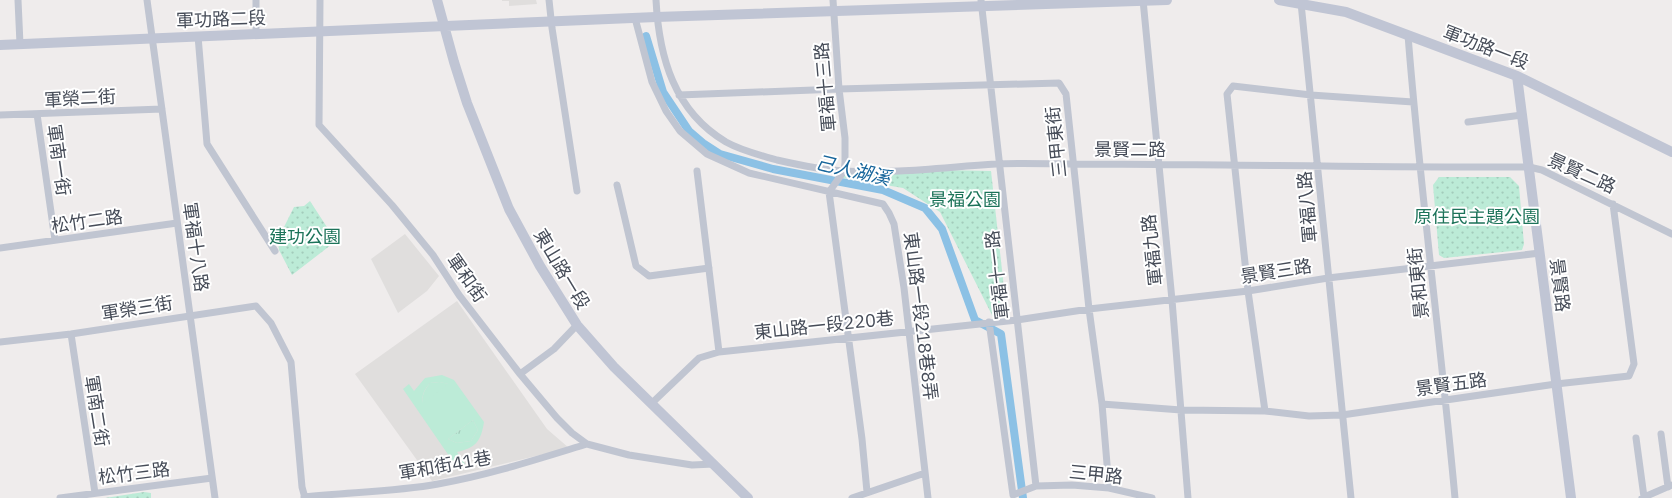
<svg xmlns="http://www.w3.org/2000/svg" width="1672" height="498" viewBox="0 0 1672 498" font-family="'IBM Plex Sans','Noto Sans TC',sans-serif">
  <defs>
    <pattern id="grass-tufts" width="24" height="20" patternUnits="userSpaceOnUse" patternTransform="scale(1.25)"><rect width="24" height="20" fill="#bcebd7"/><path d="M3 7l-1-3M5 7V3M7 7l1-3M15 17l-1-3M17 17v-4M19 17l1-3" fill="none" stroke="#a3cbbb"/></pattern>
    <pattern id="park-dots" width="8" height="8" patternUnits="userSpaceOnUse" patternTransform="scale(1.25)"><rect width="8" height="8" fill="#bcebd7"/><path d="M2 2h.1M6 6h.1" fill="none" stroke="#a3cbbb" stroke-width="1.8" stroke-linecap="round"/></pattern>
  </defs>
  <rect width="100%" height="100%" fill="#efecec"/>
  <path fill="#e0dedd" d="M502,0h34l1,4 -28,2v-5h-7z
    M405,234l34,42 -12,15 -29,22 -27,-54z
    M457,301l90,128 22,19 -137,33 -77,-107z"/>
  <path fill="url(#grass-tufts)" d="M440,382l9,2 -26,20c-2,-8 2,-15 7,-21z
    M473,420l5,10 -7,11 -14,2 -9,-4z"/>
  <path fill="url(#park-dots)" d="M842,168l149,3 16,144 -14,2 -53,-105 -37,-24 -65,-11 -1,-6z
    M1439,177h71l9,9 5,58 -2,6 -78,8 -5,-3 -6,-70z
    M310,201l26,40 -44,34 -13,-25 -1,-11 16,-32 10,-1z
    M144,492l7,1v5h-46z"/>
  <path fill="#bcebd7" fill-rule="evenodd" d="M442,375l12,5 30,42c-3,19 -8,26 -27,30l8,12 -7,5 -55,-80 6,-5 5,7 11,-13zM440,382l8,2 -25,19c-2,-8 2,-14 7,-20zM473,420l5,10 -7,11 -14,2 -9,-4z"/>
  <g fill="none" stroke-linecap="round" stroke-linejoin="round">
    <path stroke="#8cc1e5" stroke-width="8" d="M646,36l17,56 26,39 14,12 17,11 53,15 110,21 42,18 17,21 33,91 26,14 22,164"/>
    <path stroke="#c0c5d1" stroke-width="7" d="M18,0l2,44
      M147,0l68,498
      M320,0l-1,125 73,80 41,50 26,40 61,79 37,44 15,15 15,11 42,11 63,10 22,-1
      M549,0l3,28 25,163
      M656,0c3,57 18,111 70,142 16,9 34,13 51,18 22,5 45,10 67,11 51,3 102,-4 152,-7 26,-1 52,0 78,0 152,0 303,4 455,3l13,3 130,64
      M981,0l55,486
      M1143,0l29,300 16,198
      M1301,3l50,495
      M635,18l17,64 14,29 14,20 27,23 42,19 134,31 6,9 5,11 10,64 24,210
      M256,34v-34
      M1408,35c12,155 33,309 47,463
      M198,36l9,108 68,107
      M679,95l160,-6 220,-6 7,11 23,215 13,95 7,84
      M37,114l18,126
      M0,115l162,-6
      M1468,122l54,-7
      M697,171l22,181
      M617,185l19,81 13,10 60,-8
      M829,192l33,247 5,53
      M829,192l15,-21 1,-8v-25l-6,-49 -6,-89
      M0,248l177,-25
      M989,322l24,173 23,-9 36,-1 37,3 43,10
      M71,334l24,159
      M0,342l71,-8 185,-28 15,17 20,39 11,125 3,11
      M520,374l34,-25 23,-24
      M652,403l47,-45 20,-6 298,-32 72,-11 159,-18 80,-13 212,-25
      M1102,404l79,6 84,1 44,5 33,-1 214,-31 73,-8 5,-12 -21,-160
      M1265,411l-17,-120 -21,-197 6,-8 78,9 102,7
      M1661,434l7,53
      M1636,438l8,59
      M304,497c45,-5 90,-5 134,-13 51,-9 100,-25 149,-40
      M60,498l152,-20
      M852,498l73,-25
      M1642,498l30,-13"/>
    <path stroke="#c0c5d4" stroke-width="10" d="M437,0l17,62 13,41 42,106 31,57 37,59 37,42 134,131
      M1279,0l67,12 171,64 155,76
      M0,45l656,-28 511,-17
      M1517,76l54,422"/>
  </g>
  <g text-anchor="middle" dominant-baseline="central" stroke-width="4" stroke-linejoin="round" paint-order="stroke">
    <g font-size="18" fill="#464c58" stroke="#fff">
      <text transform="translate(221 19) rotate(-2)">軍功路二段</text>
      <text transform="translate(1486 47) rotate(21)">軍功路一段</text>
      <text transform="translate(825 87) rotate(-95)">軍福十三路</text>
      <text transform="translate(80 98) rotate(-3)">軍榮二街</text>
      <text transform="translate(1056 142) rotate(-96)">三甲東街</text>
      <text x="1130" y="149">景賢二路</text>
      <text transform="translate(59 160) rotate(82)">軍南一街</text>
      <text transform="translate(1582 173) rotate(24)">景賢二路</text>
      <text transform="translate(1307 207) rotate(-95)">軍福八路</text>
      <text transform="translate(87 221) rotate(-8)">松竹二路</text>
      <text transform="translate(196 247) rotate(82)">軍福十八路</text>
      <text transform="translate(1152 250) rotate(-96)">軍福九路</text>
      <text transform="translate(562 269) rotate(59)">東山路一段</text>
      <text transform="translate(1276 271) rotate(-9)">景賢三路</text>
      <text transform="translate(997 275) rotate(-97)">軍福十一路</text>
      <text transform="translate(467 278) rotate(55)">軍和街</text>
      <text transform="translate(1418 283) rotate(-96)">景和東街</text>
      <text transform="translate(1560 285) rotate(83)">景賢路</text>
      <text transform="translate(137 308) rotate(-9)">軍榮三街</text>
      <text transform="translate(921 316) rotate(83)">東山路一段218巷8弄</text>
      <text transform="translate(824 325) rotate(-6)">東山路一段220巷</text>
      <text transform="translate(1451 384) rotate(-8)">景賢五路</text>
      <text transform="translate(97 411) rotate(81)">軍南二街</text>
      <text transform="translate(445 465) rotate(-10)">軍和街41巷</text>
      <text transform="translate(134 473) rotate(-7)">松竹三路</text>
      <text transform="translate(1096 474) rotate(6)">三甲路</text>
    </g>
    <g font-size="18" fill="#1c7359" stroke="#fff">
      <text x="965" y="199">景福公園</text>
      <text x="1477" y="216">原住民主題公園</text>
      <text x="305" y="236">建功公園</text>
    </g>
    <g font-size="19" font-style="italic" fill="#16659b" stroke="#fff">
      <text transform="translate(853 170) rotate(13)">己人湖溪</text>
    </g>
  </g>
</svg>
